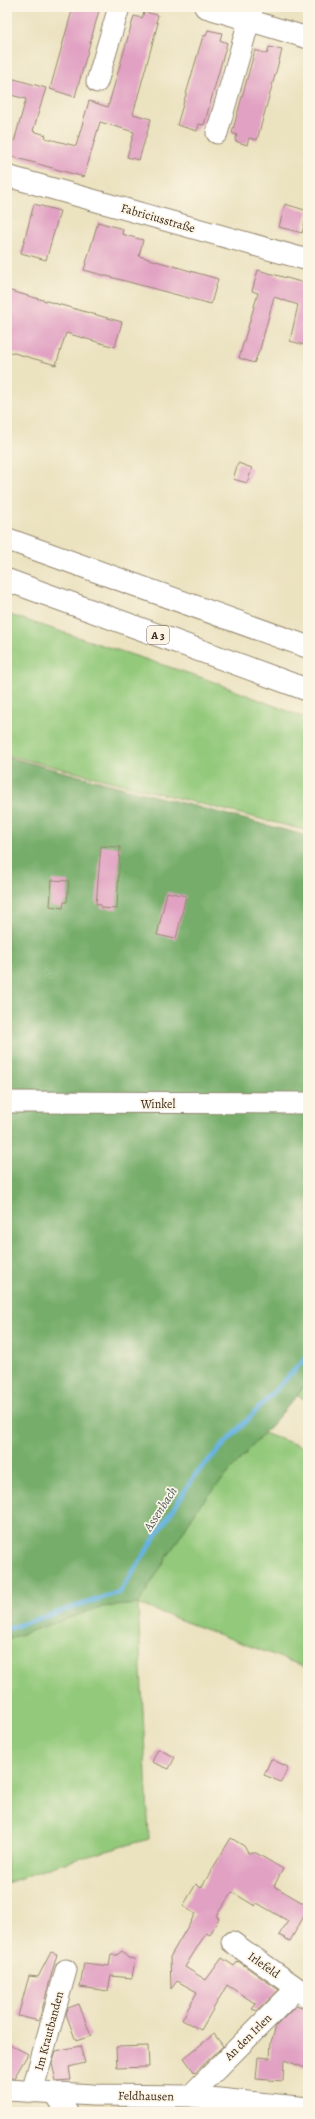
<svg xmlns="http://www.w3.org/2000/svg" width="315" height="2119" viewBox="0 0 315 2119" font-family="Alegreya,serif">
  <rect width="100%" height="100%" fill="#fcf5e5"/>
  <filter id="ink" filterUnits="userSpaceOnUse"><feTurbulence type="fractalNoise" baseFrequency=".025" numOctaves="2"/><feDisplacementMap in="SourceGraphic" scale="8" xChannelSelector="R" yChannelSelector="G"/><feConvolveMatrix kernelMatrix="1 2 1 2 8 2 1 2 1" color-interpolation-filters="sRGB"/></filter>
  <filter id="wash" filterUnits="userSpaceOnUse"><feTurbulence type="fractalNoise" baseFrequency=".012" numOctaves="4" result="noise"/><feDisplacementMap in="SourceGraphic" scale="16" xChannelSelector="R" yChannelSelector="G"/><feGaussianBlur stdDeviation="0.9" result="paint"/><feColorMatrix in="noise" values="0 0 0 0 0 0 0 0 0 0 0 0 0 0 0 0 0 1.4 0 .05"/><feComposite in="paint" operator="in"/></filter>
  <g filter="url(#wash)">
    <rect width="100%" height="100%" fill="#ebe2c0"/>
    <path fill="#93c97a" stroke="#677a4c" d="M7,614l199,65 102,40v112l-301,-76z
      M308,1380v20l-11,-4z
      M264,1433l44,16v219l-170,-64 11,235 -95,27 -47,17v-244l94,-32 37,-3 61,-98z"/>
    <path fill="#76ad6a" stroke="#586c44" d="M7,757l301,79v544l-11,16 -98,110 -61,98 -37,3 -94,32z"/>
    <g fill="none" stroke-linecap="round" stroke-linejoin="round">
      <path stroke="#66b2df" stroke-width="5" d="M7,1629l113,-37 75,-117 113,-119"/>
    </g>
    <g id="blocks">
      <path fill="#e1a1c3" d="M73,7h27l-25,90 -25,-8z
        M144,12l14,3 -2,7 2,1 -25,91 18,5 -12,41 -12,-3 7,-25 -34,-10 -16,55 -74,-21 16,-57 -19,-5v-17l39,11 -13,43 13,4 -1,3 31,8 13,-45 19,6 26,-91 8,2z
        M208,30l14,3 -2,7 7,3 -23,82 -5,-1 -2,7 -20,-6 26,-89h3z
        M269,47l13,3 -25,90 -8,-2 -2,7 -12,-4 2,-6 -5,-2 23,-83 12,4z
        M34,204l26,7 -14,49 -25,-7z
        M285,204l23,7 -6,22 -23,-6z
        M98,222l25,7 -1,5 21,6 -4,16 79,23 -7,25 -127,-34z
        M258,270l50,14v62l-18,-5 8,-36 -24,-8 -14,52 -6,14 -15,-5 19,-65 -6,-2z
        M7,290l115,32 -7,25 -49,-14 -10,32 -49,-14z
        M238,463l14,5 -5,15 -14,-4z
        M101,846l19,1 -3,62 -16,-1v-3l-5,-1z
        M52,880l17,1 -2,21h-3l-1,6 -13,-2z
        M167,892l19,4 -10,43 -19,-4z
        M158,1749l17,8 -6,12 -17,-7z
        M271,1759l17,8 -7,15 -17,-7z
        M231,1838l13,8 4,7h8l27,16 -9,17 34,20v3l-18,32 -11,-6 9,-14 -31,-18 -2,3 -23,-14 -16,24 3,2 -9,17 -4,-2 -21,34 21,13 16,-22 12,8 4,-5 41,29 -22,21 -5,-2 4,-5 -29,-19 -26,45 -19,-10 15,-28 -20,-11 -6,8 -1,-32 25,-43 -12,-8 13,-22 5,4z
        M122,1951l6,7 7,1 -3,19 -21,-2 -3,15 -28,-4 4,-24 25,3 2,-11h6z
        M51,1952l6,2 -18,67 -21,-5 11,-40 9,1z
        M79,2004l12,32 -15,5 -10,-27 2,-6z
        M296,2006l12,4v59l-24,-9 -1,21 -27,-2 2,-22 12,1 1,-16 5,-16z
        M214,2034l9,12 -28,27 -11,-15z
        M7,2043l21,11 -14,24h-7z
        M80,2046l5,17 -16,4 2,13 -15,1 -4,-17 4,-13z
        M148,2046l1,21 -32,1 -1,-21z"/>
    </g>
  </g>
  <g filter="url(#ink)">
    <use href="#blocks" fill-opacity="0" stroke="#93866f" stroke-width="1"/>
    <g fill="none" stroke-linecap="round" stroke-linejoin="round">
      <g stroke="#93866f" stroke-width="23">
        <path id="minor" d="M205,7l103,31
          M97,82l22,-75
          M217,133l36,-126
          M7,176l301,84
          M7,1102l301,1
          M232,1942l65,46
          M7,2090l86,5 97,1 118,12
          M32,2092l34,-122
          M55,2093l12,19
          M190,2096l107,-108 11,9"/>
      </g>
      <g stroke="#93866f" stroke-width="24">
        <path id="highway" d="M7,539l301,108
          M7,580l301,110"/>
      </g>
      <use href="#minor" stroke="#fff" stroke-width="21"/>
      <use href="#highway" stroke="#fff" stroke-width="22"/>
    </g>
  </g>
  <g text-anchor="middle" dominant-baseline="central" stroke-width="3.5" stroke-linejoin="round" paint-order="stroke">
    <rect fill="#fcf5e5" stroke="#75675a" stroke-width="1" x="147" y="626" width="22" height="18" rx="3"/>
    <g font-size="11" font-weight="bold" fill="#3b2a1e">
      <text x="158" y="635">A 3</text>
    </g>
    <g font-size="12" fill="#3b2a1e" stroke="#fcf5e5">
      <text transform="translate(158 218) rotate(16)">Fabriciusstraße</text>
      <text x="158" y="1104">Winkel</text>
      <text transform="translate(264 1965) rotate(35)">Irlefeld</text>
      <text transform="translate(49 2031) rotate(-75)">Im Krautbanden</text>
      <text transform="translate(248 2037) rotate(-45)">An den Irlen</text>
      <text transform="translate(146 2096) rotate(1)">Feldhausen</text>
    </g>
    <g font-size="13" font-style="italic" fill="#4a5a62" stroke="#fcf5e5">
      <text transform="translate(160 1509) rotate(-57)">Assenbach</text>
    </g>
  </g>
  <rect width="315" height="2119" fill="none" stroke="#fcf5e5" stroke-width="24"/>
</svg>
